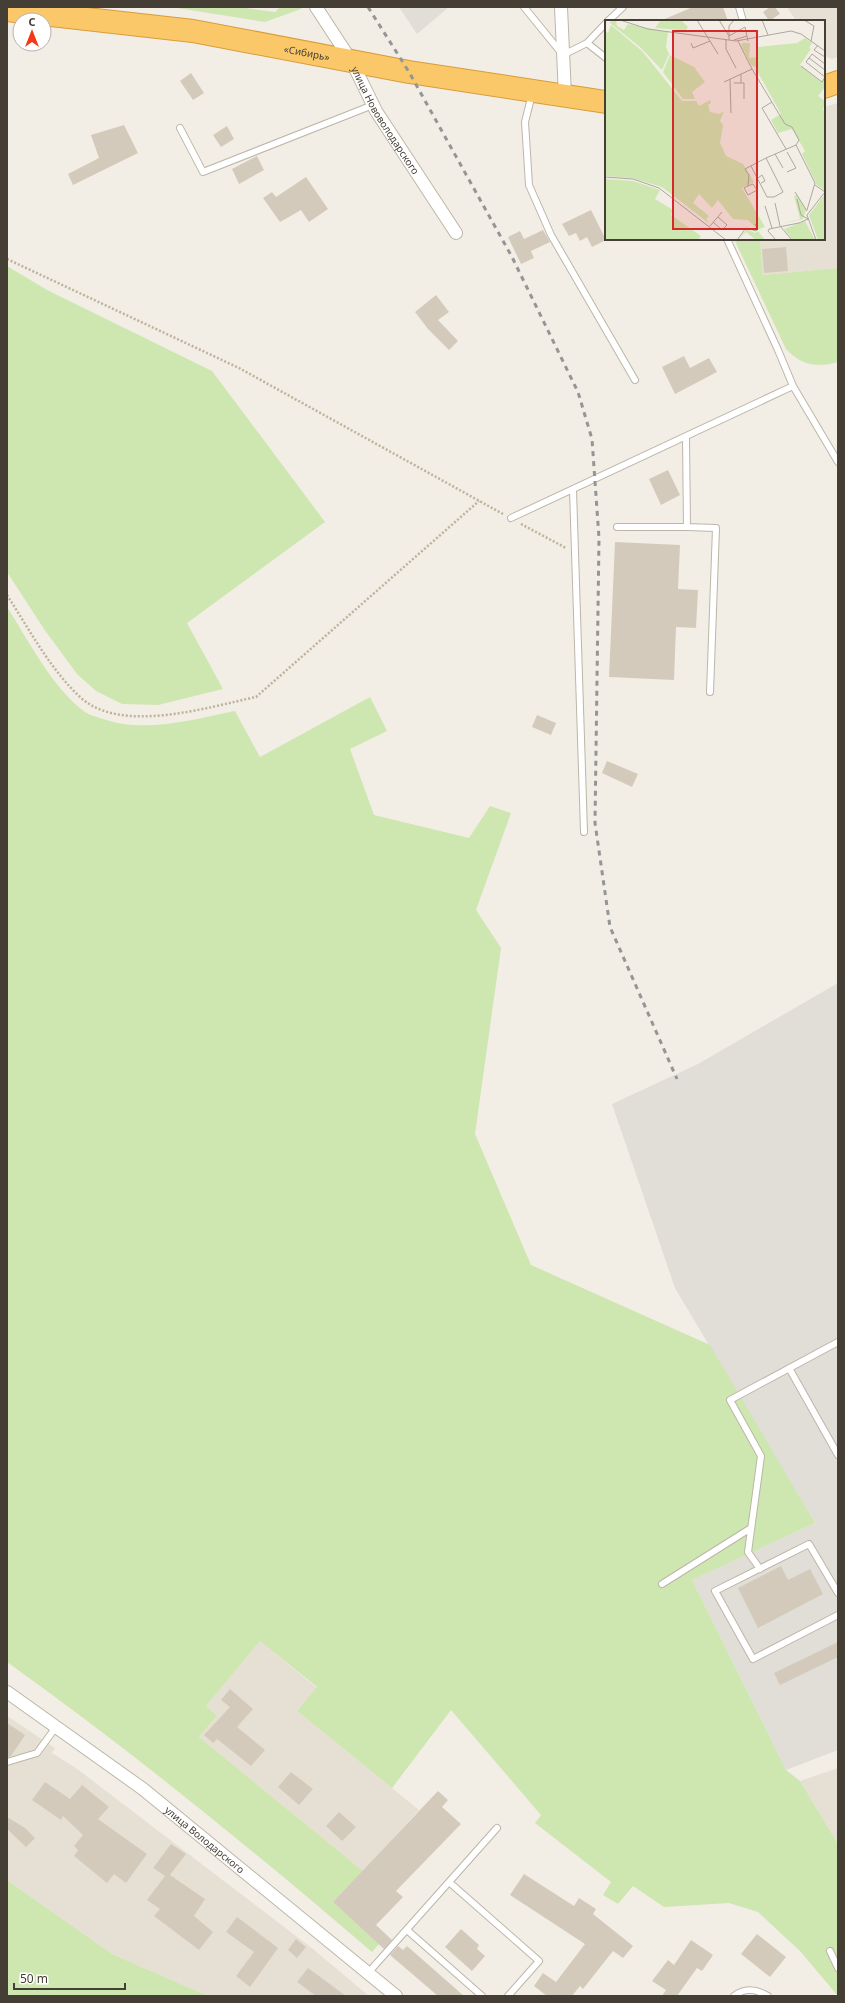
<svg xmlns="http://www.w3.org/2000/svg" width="845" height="2003" viewBox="0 0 845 2003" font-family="'Noto Sans',sans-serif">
  <rect width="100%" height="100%" fill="#f2eee6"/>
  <path fill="#e6e0d4" d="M787,7h51v50l-6,2 -8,-3v-35h-28z
    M838,103v165l-75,7 -3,-36h64v-122l3,-1 -3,-9z
    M260,1641l57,47 -20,23 122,99 -56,61 -164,-134 18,-21 -11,-10z
    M7,1716l48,32 -3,5 24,15 237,181 56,47h-161l-96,-42 -105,-74v-47l8,-11 -8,-5z
    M838,1768v76l-38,-63z"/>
  <path fill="#e1ddd7" d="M399,7h50l-32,27z
    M838,983v767l-52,20 -94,-190 123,-57 -140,-235 -63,-184 86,-40z"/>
  <path fill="#cee6af" d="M171,7h67l37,5 5,-5h22l-1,2 -36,13z
    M734,239h26l3,36 75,-7v94c-21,6 -38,3 -52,-13z
    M7,266l40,24 165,81 113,151 -138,101 36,66 -65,16 -36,-1 -26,-13 -19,-17 -33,-45 -37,-57z
    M7,607c22,34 45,81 78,105 4,3 10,4 15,6 43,16 91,2 135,-7l25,46 110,-60 17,34 -37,18 24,66 95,23 21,-32 21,7 -35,97 25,38 -26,186 56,131 179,80 105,178 -123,57 94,190 14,11 38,63v152l-38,-45 -42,-39 -29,-9 -65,4 -31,-21 -15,18 -15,-9 8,-13 -76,-59 6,-8 -90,-105 -59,78 -95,-77 20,-24 -57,-46 -54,65 11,10 -18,21 164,134 -30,31 46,42 -7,8c-118,-101 -239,-200 -365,-290z
    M7,1880l105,74 96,42h-201z"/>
  <path fill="#d4cabb" d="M693,7h30l5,14h-68z
    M770,7h5l5,7 -11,7 -6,-9z
    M191,73l13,20 -11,7 -13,-19z
    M124,125l14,28 -65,32 -5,-11 31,-16 -8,-23z
    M227,126l7,13 -13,8 -8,-12z
    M257,156l7,14 -25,14 -7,-15z
    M306,177l22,32 -19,13 -8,-12 -21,12 -17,-24 9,-6 4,5z
    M591,210l15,30 -14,7 -5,-10 -7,4 -4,-8 -7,3 -7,-12z
    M543,230l7,12 -19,9 3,7 -13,6 -13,-27 12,-6 4,8z
    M786,247l2,24 -24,2 -2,-24z
    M436,295l13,17 -11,8 20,21 -9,9 -21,-21 -13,-17z
    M684,356l6,12 19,-10 8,14 -42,22 -13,-27z
    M668,470l12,25 -19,10 -12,-26z
    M615,542l65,3 -2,44 20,1 -2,38 -20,-1 -2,53 -65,-3z
    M537,715l19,8 -5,12 -19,-8z
    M607,761l31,13 -6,13 -30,-14z
    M781,1566l7,14 22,-11 13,25 -65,34 -20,-40z
    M838,1642v15l-58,28 -6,-12z
    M230,1689l23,20 -16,18 28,23 -14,16 -34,-27 -4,4 -9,-8 26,-28 -9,-7z
    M7,1723l18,12 -14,21 -4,1z
    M291,1772l22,17 -14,16 -21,-18z
    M45,1782l25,17 12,-14 27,22 -11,12 49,35 -21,29 -12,-9 -7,9 -33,-27 4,-6 -4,-4 9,-11 -20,-19 -2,4 -29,-20z
    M438,1791l10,9 -6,7 19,17 -65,67 7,6 -27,28 16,15 -8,9 -51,-47z
    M339,1812l17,15 -14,14 -16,-15z
    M7,1817l18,11 10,10 -9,9 -19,-18z
    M171,1844l15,10 -16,21 35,24 -11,17 19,16 -14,18 -45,-34 6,-7 -13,-9 18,-24 -12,-8z
    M524,1874l50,32 5,-8 17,11 -3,5 40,32 -10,12 -10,-7 -30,38 -3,-3 -8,10h-25l-13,-10 9,-13 13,9 29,-38 -75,-49z
    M237,1917l41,31 -28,39 -14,-11 18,-24 -28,-20z
    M461,1929l18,16 -2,4 8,7 -13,15 -27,-24z
    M757,1934l29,23 -16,20 -29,-23z
    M296,1939l10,8 -9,11 -9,-8z
    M691,1940l22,15 -11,16 -5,-3 -20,28h-15l4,-6 -14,-9 16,-21 6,5z
    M398,1946l5,4 4,-4 57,50h-26l-48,-41z
    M308,1968l38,28h-30l-19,-14z"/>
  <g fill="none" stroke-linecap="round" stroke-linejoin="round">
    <g stroke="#bdb6a8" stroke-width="8">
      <path id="lane" d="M524,7l39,48 24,-12 19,-20
        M739,7l4,14
        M608,21l15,-14
        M587,43l19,15
        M532,94l-7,28 4,63 22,50 84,145
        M180,128l23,44 170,-67
        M793,386l45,76
        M573,490l11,342
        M511,518l282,-132 -15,-36 -51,-111
        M617,527h70l-1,-90
        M687,527l29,1 -6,164
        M789,1368l49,87
        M760,1569l-12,-17 13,-96 -31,-56 108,-58
        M662,1584l89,-56
        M838,1593l-29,-49 -94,47 38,68 85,-44
        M7,1762l30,-9 19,-26
        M449,1882l90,79 -31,35
        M407,1930l75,66
        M830,1951l8,17
        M368,1973l129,-145
        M734,1996c11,-9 22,-7 34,0"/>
    </g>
    <g stroke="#bdb6a8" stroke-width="14">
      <g id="street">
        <path id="s1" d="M316,7l36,55 24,49 80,122"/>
        <path d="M561,7l4,89"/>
        <path id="s2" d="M7,1692l136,97 253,207"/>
      </g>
    </g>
    <g stroke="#d99c39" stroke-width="24">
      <g id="highway">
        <path id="s3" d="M7,10l186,21 216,41 197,30"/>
        <path d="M824,87l14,-5"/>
      </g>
    </g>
    <path stroke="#bfb19a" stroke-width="2.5" stroke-dasharray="2 2" stroke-linecap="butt" d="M7,259l232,109 264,146
      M521,524l45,24
      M7,595c22,34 43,74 73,102 41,38 128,10 176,0l223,-196"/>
    <use href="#lane" stroke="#fff" stroke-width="6"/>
    <use href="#street" stroke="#fff" stroke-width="12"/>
    <use href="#highway" stroke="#fac869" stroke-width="22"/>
    <path stroke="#959595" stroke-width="3" stroke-dasharray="5 5" stroke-linecap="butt" d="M368,7l41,65 103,185 66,135 14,47 7,99 -4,285 15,104 67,152"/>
  </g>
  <g text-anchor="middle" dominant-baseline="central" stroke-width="4" stroke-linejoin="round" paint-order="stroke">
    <g font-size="10" fill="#453e35" stroke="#fff">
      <text stroke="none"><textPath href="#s3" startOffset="303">«Сибирь»</textPath></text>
      <text stroke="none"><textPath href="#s1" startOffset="133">улица Нововолодарского</textPath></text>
      <text stroke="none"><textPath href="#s2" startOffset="247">улица Володарского</textPath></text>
    </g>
  </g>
  <g transform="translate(605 20)">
    <rect width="220" height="220" fill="#f2eee6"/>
    <path d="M7,0h4l1,6 7,4 4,-6 40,8 -2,15 3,7 -7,16 -22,-23 -30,-24zM56,0h20l7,7 -2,3 17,2 -48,-4zM6,5l32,27 39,49h14l3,5 11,-6 1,3 -3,2 2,7 9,2 5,-3 -4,10 3,4 -3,18 6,13 17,8 11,18 -12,6 23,39 -11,4 2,-3 -8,-8 -15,-1 -15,-19 -6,8 -13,-14 -6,9 16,13 -3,3 4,5 -48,-37 -30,-9 -27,-2v-145l3,2zM200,18l7,5 -3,5 2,1 -11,16 21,17 4,-5v10l-7,9 7,5 -2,9 2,1 -1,79 -7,-5 -15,-31 3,-3 -13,-22 -14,4 -7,-13 10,-6 -25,-45 2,-22 39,-4zM138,23h7l-1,15 9,-1 -2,10 -5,-2 -10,-20zM65,35l24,12 11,15 -13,10 3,7h-12l-20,-27zM0,159l28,2 27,9 -5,9 18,11 -2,5 30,21 -3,4h-93zM220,174v46h-7l-9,-25zM192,175l9,15 -3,9 -22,5 19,-5 -6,-23zM200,201l10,19h-22l-9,-11zM159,208l-6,3 7,9h-9l-10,-8 -8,8 9,-11 8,4z" fill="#cee6af"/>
    <path fill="none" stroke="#ada89f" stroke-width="1" d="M15,0l28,9 88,12 55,-10 10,3 24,17M92,0l21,34M114,0l10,16 16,-9 3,14M157,0l6,15M199,0l10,6 -3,15M121,20v9l10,19M124,20v-14l5,-6M129,20l13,-4M86,23l2,5 17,-7M213,25l-4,5 11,7M204,38l16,12M196,46l21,16 3,-5 -19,-15 6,-8 13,10M147,49l33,55 7,3 7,13 -3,5M125,59l1,34M119,62l28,-13 -14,-28M129,63h7v-9M136,63h3v16M167,82l-10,6 24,41M182,132l9,16 -9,4M170,134l8,14M146,146l16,31h7l9,-5 -17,-34 30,-13 19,38 -8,27M0,157l28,2 26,9 67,52M153,158l4,-3 3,6 -4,2M210,165l10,7M143,166l5,-2 4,6 -9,5 -4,-7 4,-2 1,-11 -4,-6 21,-11M190,172l12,19M192,179l4,16 7,4M170,183l5,23 12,14M160,186l7,22M108,202l9,8 5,-5 -9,-8M105,206l12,-14M132,220l9,-12 10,3 2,-2 -3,-5M171,220l-8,-9 1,-2 30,-6 9,-4M211,220l-9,-25 18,-23"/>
    <path fill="#d62828" fill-opacity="0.15" stroke="#d62828" stroke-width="2" d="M68,11h84v198h-84z"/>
    <rect width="220" height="220" fill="none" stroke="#453e35" stroke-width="2"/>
  </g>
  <rect width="845" height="2003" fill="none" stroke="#453e35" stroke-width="16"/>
  <g transform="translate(32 32)"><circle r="19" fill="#ffffff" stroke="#b5b2ae"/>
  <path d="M0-3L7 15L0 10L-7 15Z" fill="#f5381a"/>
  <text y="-6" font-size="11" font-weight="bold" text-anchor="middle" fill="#453e35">С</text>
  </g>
  <path d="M14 1983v6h111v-6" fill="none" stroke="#453e35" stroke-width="2"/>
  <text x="20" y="1983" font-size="12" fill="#453e35" stroke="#ffffff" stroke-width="3" paint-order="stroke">50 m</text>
</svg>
